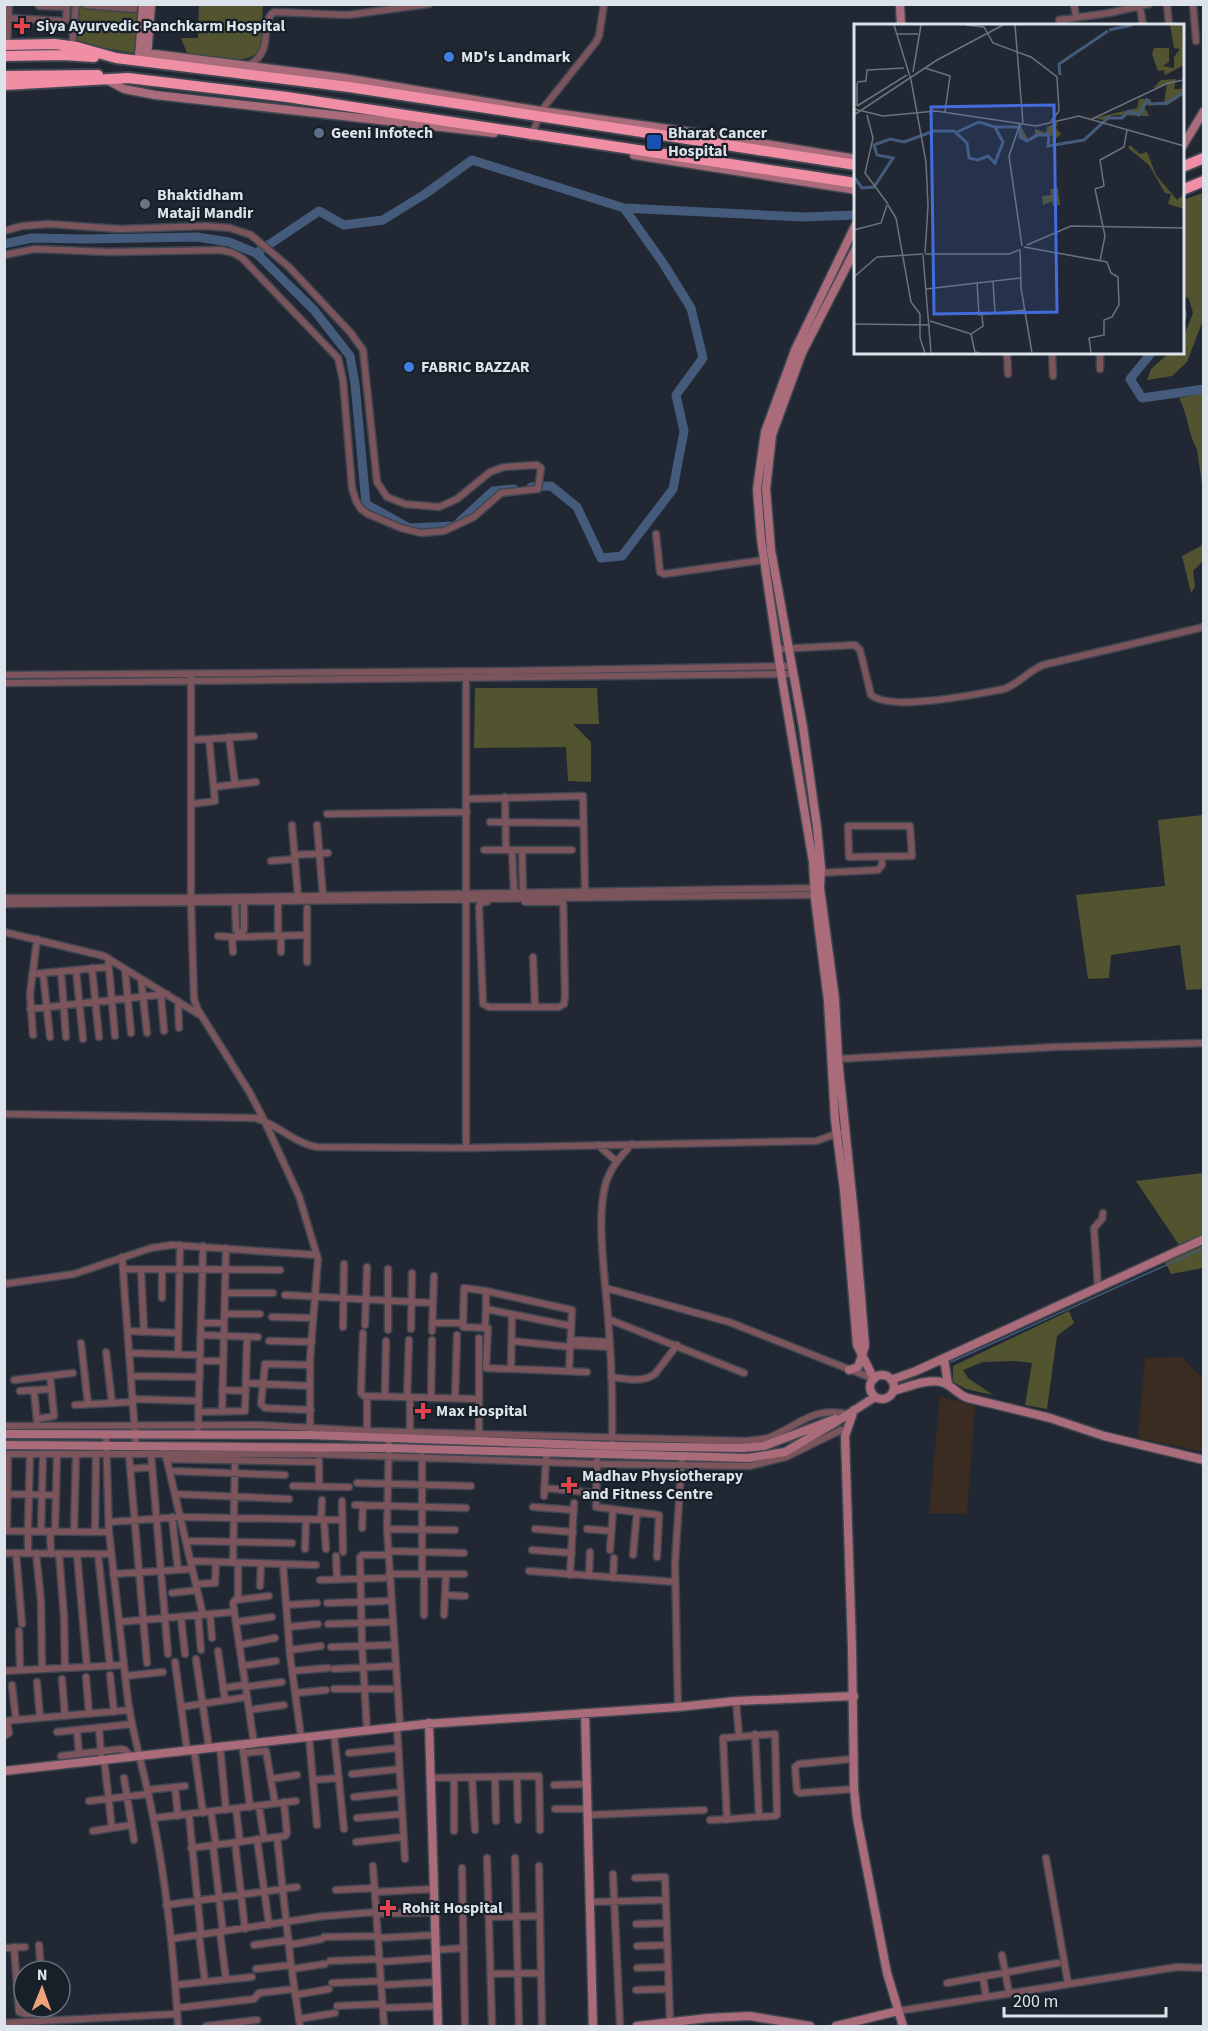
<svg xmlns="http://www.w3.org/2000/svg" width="1208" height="2031" viewBox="0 0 1208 2031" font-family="'Source Sans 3',sans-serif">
  <rect width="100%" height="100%" fill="#212833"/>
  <path fill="#3a2c20" d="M1182,1357l21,22v73l-65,-14 7,-80z
    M940,1396l35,10 -8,108 -38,-1z"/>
  <path fill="#51542f" d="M69,5l75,8 1,-8h10l-3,42 -19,6 -57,-10 2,-23 -10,-2z
    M199,5h64c-1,13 0,29 -3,42 -6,22 -56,10 -73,6l-6,-15h17z
    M1203,193v127l-16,42 -15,14 -25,4 4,-11 18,-16 13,-1 1,-14 10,-25 -4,-14 -6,-4v-95z
    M1203,393h1l-1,99 -6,-43c-9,-15 -9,-35 -18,-51z
    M1203,537v24l-10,10 2,16 -4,6 -9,-37 19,-10z
    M475,688h122l2,36h-26l18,18v40l-23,-1 -2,-34 -92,1z
    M1203,815v174l-17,1 -6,-45 -69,10 -2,23 -21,1 -12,-84 89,-9 -7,-66z
    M1203,1173v61l-24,11 -43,-64z
    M1203,1242v26l-32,6 -7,-14z
    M1069,1311l5,12 -17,13 -10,73 -22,-4 7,-42 -17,-2 -32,1 -20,8 5,8 25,17 -27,-6 -13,-7v-16z"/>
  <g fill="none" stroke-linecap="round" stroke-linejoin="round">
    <path stroke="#445b7c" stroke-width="1.5" d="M951,1362l253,-114"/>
    <path stroke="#445b7c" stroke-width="9" d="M4,244l28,-6 52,1 113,-2 32,5 27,11 58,57 36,46 5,28 11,120 43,24 46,-2 38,-35 21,-2
      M258,252l61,-41 25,14 39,-5 42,-26 47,-34 152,48
      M1182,313v4
      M1152,352l-22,27 12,19 62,-9
      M531,487l20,-1 26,21 24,51 21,-2 51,-67 11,-58 -8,-36 27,-37 -12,-50 -28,-45 -39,-55 180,9 52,-2"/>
    <g stroke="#3f4650" stroke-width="9">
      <path id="street" d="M1074,4l2,14
        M1167,4l2,22
        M1193,4l3,37
        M86,5l48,4 1,-5
        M39,6l28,1
        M1140,6l3,20
        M9,18l54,3 3,-1 1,-16
        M1059,20l50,-7 40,-9
        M7,45l2,-41
        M72,46l4,-42
        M249,65c27,-15 9,-42 25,-53l74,3 81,-11
        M531,137l10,-26 55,-69 3,-6 5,-32
        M4,231l18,-5 27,-2 71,5 86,-3 24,2 21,7 38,32 61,65 13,18 14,132 10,15 18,7 34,3 18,-8 33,-27 14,-5 33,-2 4,3 -3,21 -37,4 -27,24 -30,14 -23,2 -20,-5 -33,-14 -7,-5 -5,-8 -4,-13 -9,-108 -5,-22 -96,-100 -9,-5 -12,-3 -112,2 -74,-3 -31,6
        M1007,352l1,22
        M1052,352l1,24
        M1100,352v17
        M656,534l4,38 4,2 100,-14
        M778,649l77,-4 5,5 11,45c22,17 105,-1 133,-6 15,-5 24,-18 39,-24l161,-38
        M191,674v228l3,97 4,11 52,83 14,27 35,76 19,63 -8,100v70
        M4,675l507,-4 281,-5
        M4,683l790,-9
        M229,737l6,47
        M191,740l63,-4
        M214,787l42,-5
        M505,797l1,53
        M467,799l116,-3 2,95
        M191,804l24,-3 -6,-62
        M327,814l140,-2
        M490,822l93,1
        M292,825l6,71
        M317,825l6,71
        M848,826h62l2,30 -63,1z
        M484,850h88
        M512,850l2,42
        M522,850l1,42
        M295,855l33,-2
        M271,861l24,-2
        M817,873l61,-3 4,-5v-8
        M4,898h187l626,-10
        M278,901v35
        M235,902l1,28 4,5
        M487,902h-6l-2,5 4,97 6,3h70l5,-3 1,-9 -2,-101
        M525,902h38
        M4,904l813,-9
        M4,932l100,24 96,59
        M240,935v2l67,-2v-27
        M240,935l4,-6v-28
        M218,936l14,1
        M281,936v16
        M233,952l-1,-15h8
        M533,957l2,50
        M108,958l7,78
        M307,962v-27
        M92,968l7,69
        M125,969l6,64
        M76,970l7,69
        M61,971l5,66
        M43,973l7,64
        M32,974l77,-7
        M141,979l6,54
        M161,995l3,36
        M178,1001l1,27
        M30,1009l137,-15
        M33,1035l-3,-41 7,-55
        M838,1059l217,-12 149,-4
        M4,1114l251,4c23,6 38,25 62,29l149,1 350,-7 23,-8
        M598,1145l18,16
        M466,1148v-473
        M122,1257l14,190
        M123,1269l157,1
        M141,1269l3,63
        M162,1269v29
        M388,1269v61
        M4,1284l70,-10 77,-26 21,-3 145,10
        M1098,1287l-4,-59 8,-9 1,-6
        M606,1288l123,34 145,57
        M486,1291l86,19 -3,61
        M225,1293h48
        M285,1295l148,8
        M486,1309l-1,19 -22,-1 1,-39 22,3v18l85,17
        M224,1314h36
        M272,1317l41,1
        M608,1319l136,54
        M201,1323h23
        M432,1323h27
        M365,1325l2,-58
        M343,1327l1,-63
        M485,1328h3l-2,40 101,4
        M411,1329l1,-56
        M128,1331l50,2
        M432,1331l2,-55
        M363,1333l-2,60 3,3 115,3
        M201,1335l57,2
        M570,1340l40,2
        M269,1341l43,1
        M512,1341l58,6
        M81,1343l7,61
        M570,1345l40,2
        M106,1352l6,51
        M129,1353l71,2
        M178,1354l2,-109
        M200,1361h23
        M310,1365l-45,-1 -4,40 4,4 46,2
        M511,1369l1,-54
        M131,1376l69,1
        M611,1377c15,2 31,6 44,-3l22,-29
        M14,1380l59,-7
        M246,1383l64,3
        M34,1390l3,32
        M222,1390l24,1
        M20,1391l31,-2
        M367,1396v39
        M385,1396l1,-55
        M407,1398l2,-58
        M410,1398v35
        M431,1398l1,-58
        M132,1399l67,2
        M455,1399l2,-64
        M75,1405l57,-3
        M199,1412l46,-1 2,-74
        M222,1412l4,-164
        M37,1419l17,-3 -4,-40
        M4,1426l255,-1 108,6 378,10c7,-1 16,-1 23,-3 31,-12 44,-32 79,-24
        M198,1428l5,-182
        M106,1434l3,98 19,169c6,41 19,80 26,121 13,67 20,136 24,204
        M389,1435l-2,94 13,197
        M479,1437v-99
        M612,1442c1,-45 -1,-92 -5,-137 -3,-36 -10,-84 -2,-119 5,-18 15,-29 27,-42
        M165,1452l38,163
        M4,1454h315l278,10 153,2 36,-9 55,-27
        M151,1454l17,200
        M129,1455l18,208
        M422,1456v118
        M166,1459l153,3
        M597,1461l-1,46 63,8 -2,42
        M130,1469l22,-2
        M170,1471l115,4
        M357,1483l114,3
        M293,1486l56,1
        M319,1487v-27
        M544,1488l51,5
        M5,1494l51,1
        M175,1494l114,5
        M544,1496l2,-38
        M342,1501l1,51
        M355,1505l111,3
        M533,1507l41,3
        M172,1517l6,53
        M321,1520l1,-20
        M324,1520l2,29
        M109,1522l72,-5 161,3
        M7,1526l1,-72
        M28,1526l2,-72
        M362,1528l1,-23
        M387,1529l68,1
        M535,1529l38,3
        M587,1529l24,2
        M4,1531l105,1
        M28,1531v22
        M41,1531l2,-77
        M50,1531l1,23
        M55,1531l2,-76
        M74,1531l2,-76
        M95,1532l1,-77
        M186,1541l106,2
        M305,1549l1,-29
        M532,1550l40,3
        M610,1550l3,-40
        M388,1551l76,2
        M4,1553l107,1
        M16,1553l6,71
        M36,1553l5,48 1,68
        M59,1554l5,62 1,52
        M77,1554l10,113
        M98,1554l12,112
        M633,1555l4,-43
        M336,1556l1,23
        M191,1561l125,4
        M233,1563l2,-106
        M238,1563v36
        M283,1564l7,91 11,82
        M529,1571l146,11
        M113,1574l79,-5
        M389,1574h75
        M570,1575l4,-72
        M589,1576l1,-24
        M613,1578l1,-20
        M320,1580l64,-2
        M196,1584l19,-1 1,-21
        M260,1586l1,-22
        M172,1593l25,-3
        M445,1595l20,1
        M327,1603l60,-2
        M286,1605l31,-2
        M210,1614l2,24
        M198,1615l3,35
        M424,1615v-41
        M444,1615l2,-41
        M181,1617l4,37
        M119,1622l115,-10
        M236,1622l36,-5
        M328,1624l60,-2
        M288,1627l30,-3
        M19,1631l1,39
        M239,1645l36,-7
        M331,1647l59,-2
        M290,1650l31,-4
        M218,1651l7,49
        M196,1659l13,89
        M175,1662l12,88
        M242,1666l34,-5
        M334,1669l57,-3
        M4,1671l120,-6
        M292,1671l36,-3
        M110,1675l4,37
        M125,1676l38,-4
        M86,1677l3,37
        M62,1679l3,37
        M37,1682l3,36
        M12,1685l4,35
        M245,1687l37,-5
        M223,1688l22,-3
        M334,1689h57
        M295,1693l31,-3
        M736,1701l3,35
        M181,1707l66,-10
        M678,1707l-3,-144 7,-106
        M249,1710l35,-5
        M4,1721l126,-11
        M397,1727l8,132
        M99,1728l2,26
        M77,1730l2,24
        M367,1730l-5,-85 -2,-88 2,-2h26
        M57,1732l75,-8
        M334,1734l10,95
        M755,1734l4,83
        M4,1736l5,-3 -2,-12
        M309,1737l8,88
        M254,1743l-21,-140 2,-3 34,-4
        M220,1746l6,64
        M194,1749l9,64
        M243,1750l7,57
        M244,1753l22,-2 9,52
        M349,1753l49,-5
        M61,1756l60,-7 4,1 5,6
        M104,1759l8,69
        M853,1759l-54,5 -4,3 2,24 3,2 54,-4
        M352,1774l47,-5
        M472,1777l3,53
        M495,1777l1,44
        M517,1777l1,43
        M124,1778l10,62
        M431,1778l108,-2 1,54
        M271,1779l26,-4
        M313,1780l26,-2
        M554,1785l33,-1
        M175,1787l3,29
        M147,1790l38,-4
        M354,1797l47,-5
        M89,1801l59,-7
        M259,1806l5,32
        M236,1809l4,33
        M555,1809h33
        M211,1812l5,33
        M189,1815l12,120
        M588,1815l116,-5
        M154,1818l142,-17
        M357,1818l45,-4
        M710,1820c22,-1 44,-3 65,-4l2,-1 -2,-81 -52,4 4,82
        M93,1831l38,-6
        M454,1831v-53
        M277,1837l14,128 9,61
        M257,1839l12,86
        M235,1842l10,87
        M356,1842l47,-5
        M213,1845l10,87
        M191,1848l94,-12 2,-3 -3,-31
        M487,1858l5,168
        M515,1858l4,168
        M1046,1858l22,125
        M373,1866l11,160
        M539,1866l3,160
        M462,1868l3,158
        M613,1874l7,152
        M635,1878l30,-1 5,145
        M336,1890l39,-2
        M375,1892l59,-3
        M590,1902l76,-2
        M166,1905l131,-18
        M376,1914l59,-2
        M327,1916l49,-4
        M489,1917l51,-1
        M636,1924l30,-1
        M220,1932l6,47
        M199,1935l6,47
        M324,1937l54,-1
        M378,1938l58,-3
        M171,1939l153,-23
        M39,1945l2,26
        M254,1945l35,-5
        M289,1945l33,-6
        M637,1946l30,-1
        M14,1947l5,65 6,2 19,-1
        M4,1948l21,-1
        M436,1950l28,-2
        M1002,1955l7,38
        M330,1961l49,-2
        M379,1962l57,-4
        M637,1968l31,-1
        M256,1969l35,-4
        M292,1969l33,-5
        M490,1974l51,-1
        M983,1976l3,21
        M332,1983l49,-2
        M947,1983l111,-20
        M175,1985l77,-8
        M381,1985l56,-3
        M636,1990l33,-1
        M295,1995l34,-6
        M337,2006l45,-2
        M177,2008l77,-9 5,-6 35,-4
        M383,2008l55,-2
        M898,2011l279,-44 27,1
        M299,2019l36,-6
        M4,2023l173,-9
        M206,2026l51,-6"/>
    </g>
    <g stroke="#3f4650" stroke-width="11">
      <path id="secondary" d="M900,4l1,22
        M139,52l205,26 197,33 171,24 144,24
        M139,58l4,-54
        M147,58l4,-54
        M107,80l17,9 31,6 339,38
        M1182,147l22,-36
        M634,155l222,35
        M856,224l-61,126 -30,82 -8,57 4,50 19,128 33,195 2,37 13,102 7,119 9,70 13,155 17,34
        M944,1358l4,27
        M849,1370l9,-3 7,-21 -10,-122 -17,-165 -3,-60 -15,-111 1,-20 -4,-41 -14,-100 -32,-177 -5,-61 6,-54 30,-82 54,-105
        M870 1387a12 12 0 1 1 24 0a12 12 0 1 1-24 0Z
        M891,1380l25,-9 288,-132
        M893,1391c15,-4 38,-14 51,-8 10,4 14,12 24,15l82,20 54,18 100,24
        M854,1410l-9,26 7,212 2,141 3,29 30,155 16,53
        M4,1434l306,1 302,11 131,2 21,-2 71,-27
        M4,1445l384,3 360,10 37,-6 51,-30 39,-25
        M585,1713l8,313
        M429,1723l9,303
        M4,1771l421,-47 253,-17 58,-6 118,-5
        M637,2026l71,-8 42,-2 60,10
        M836,2026l62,-15"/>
    </g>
    <g stroke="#3f4650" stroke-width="14">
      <path id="highway" d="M4,45l51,-1 22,3 39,11 233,29 507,78
        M4,56l59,-1 31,2
        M4,76l94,-1
        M4,85l124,-7 159,19 569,86
        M1182,167l22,-9
        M1182,190l22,-9"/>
    </g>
    <use href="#street" stroke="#7c545c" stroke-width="6"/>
    <use href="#secondary" stroke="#aa6c7a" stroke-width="8"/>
    <use href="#highway" stroke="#ef8ea5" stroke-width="10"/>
  </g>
  <g fill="#e0444e" stroke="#171f29" stroke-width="2">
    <path d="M19 17h6v6h6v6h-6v6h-6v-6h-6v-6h6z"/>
    <path d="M420 1402h6v6h6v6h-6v6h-6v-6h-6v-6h6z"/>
    <path d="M566 1476h6v6h6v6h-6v6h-6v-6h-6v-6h6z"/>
    <path d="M385 1899h6v6h6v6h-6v6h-6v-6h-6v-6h6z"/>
  </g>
  <g fill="#3f7fe0" stroke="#171f29" stroke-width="2">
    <circle cx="449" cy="57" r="6"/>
    <circle cx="409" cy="367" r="6"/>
  </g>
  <circle fill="#5c6f8a" stroke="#171f29" stroke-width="2" cx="319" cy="133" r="6"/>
  <rect fill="#1a4fb4" stroke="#171f29" stroke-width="2" x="646" y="134" width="16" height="16" rx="3"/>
  <circle fill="#6b7280" stroke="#171f29" stroke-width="2" cx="145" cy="204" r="6"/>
  <g text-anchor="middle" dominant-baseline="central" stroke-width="4.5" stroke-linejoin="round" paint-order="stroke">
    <g font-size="16" font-weight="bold" fill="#dde3ea" stroke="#171f29" text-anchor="start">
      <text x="36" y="26">Siya Ayurvedic Panchkarm Hospital</text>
      <text x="461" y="57">MD's Landmark</text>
      <text x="331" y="133">Geeni Infotech</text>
      <text x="668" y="133">Bharat Cancer<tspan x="668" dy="18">Hospital</tspan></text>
      <text x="157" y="195">Bhaktidham<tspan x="157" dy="18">Mataji Mandir</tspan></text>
      <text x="421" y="367">FABRIC BAZZAR</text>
      <text x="436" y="1411">Max Hospital</text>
      <text x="582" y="1476">Madhav Physiotherapy<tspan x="582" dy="18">and Fitness Centre</tspan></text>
      <text x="402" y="1908">Rohit Hospital</text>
    </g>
  </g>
  <g transform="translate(854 24)">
    <rect width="330" height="330" fill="#212833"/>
    <path d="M316,1h14v40l-19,10 -1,-5 -6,1 -6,-17 2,-6h15v14l-6,4 11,2v-11l6,-8 -6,-1zM322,55l-2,10h7l2,-5 1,10 -16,11h-15l11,-3 3,-18 -14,4 8,-8zM285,75h12l-1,7 -7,-2 6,12 -35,-1 -11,5 -8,-2 42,-10zM204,98l-2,6 5,6 -10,9 2,-6 -4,-3h-12l-4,3 -6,3 -6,-4v-9l7,12 7,-5v-5l11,4 1,-6zM276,121l10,9 7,-2 9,23 21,25 5,-4 2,-10v23l-16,-5 3,-10 -6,-1 -16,-28 -21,-17zM204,164l2,17 -7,1 -1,-5 -9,4 -1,-9 9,-1 -1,-6z" fill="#51542f"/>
    <path fill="none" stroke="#445b7c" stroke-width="3" d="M255,6l23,-5M206,51l-1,-11 49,-33M103,108l22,-10 16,5M0,153l8,11 12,-1 19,-29 -16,-3 -3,-10 16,-6 14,3 30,-11h20l13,12 2,15 9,2 10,-4 7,7 8,-21 -8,-15h25v10l7,4 11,-6h11l-1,11 36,-6 24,-22h14l7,-7 10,4 8,-15 4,4 16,-1 17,-11"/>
    <path fill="none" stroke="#6c737c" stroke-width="1.5" d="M40,1l17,55 15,82 2,44 -3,47M112,1l18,2 9,16 38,14 26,20 2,34 -8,10M161,1l8,98M43,10h21M71,44l25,8 -5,36M59,48l8,-47M3,58l9,-1 1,-11 37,-2M3,82l50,-31M3,82v-23M0,85l29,7 53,-5 100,15 43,-10 105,30M0,91l83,-55 66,-35M13,91l6,23 -8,35 23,31M238,95l76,-36 16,-3M166,100l-11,32 13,90M34,181l8,13 15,84 9,12M0,206l27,-7 6,-18M173,221l44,-19 113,2M170,223l83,15 4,11 7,4 1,28 -7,12 -8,3v15l-15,3 2,15M166,225l1,39 11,65M71,230h84l10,-4M69,231l8,98M246,237l5,-25 -10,-47 9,-3 -4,-26 24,-13 3,-17M0,253l23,-20 46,-3M139,257l2,32M123,258l2,33 47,-5M72,265l95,-11M66,290v24l5,15M76,297l41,13 12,-8 -1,-11M0,300l76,1M117,310l4,18 5,1"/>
    <path fill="#436cdc" fill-opacity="0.15" stroke="#436cdc" stroke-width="3" d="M200,81l3,207 -123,2 -3,-207z"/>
    <rect width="330" height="330" fill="none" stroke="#dde3ea" stroke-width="3"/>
  </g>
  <rect width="1208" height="2031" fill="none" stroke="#dde3ea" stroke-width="12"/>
  <g transform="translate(42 1989) rotate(1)"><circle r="28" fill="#171f29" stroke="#666d76" stroke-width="1.5"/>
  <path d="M0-4.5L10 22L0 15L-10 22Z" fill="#f0a27a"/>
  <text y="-9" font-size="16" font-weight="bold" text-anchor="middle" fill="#dde3ea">N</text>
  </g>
  <path d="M1004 2007v9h162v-9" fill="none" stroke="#dde3ea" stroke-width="3"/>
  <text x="1013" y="2007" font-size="18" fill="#dde3ea" stroke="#171f29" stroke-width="4.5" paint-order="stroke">200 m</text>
</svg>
